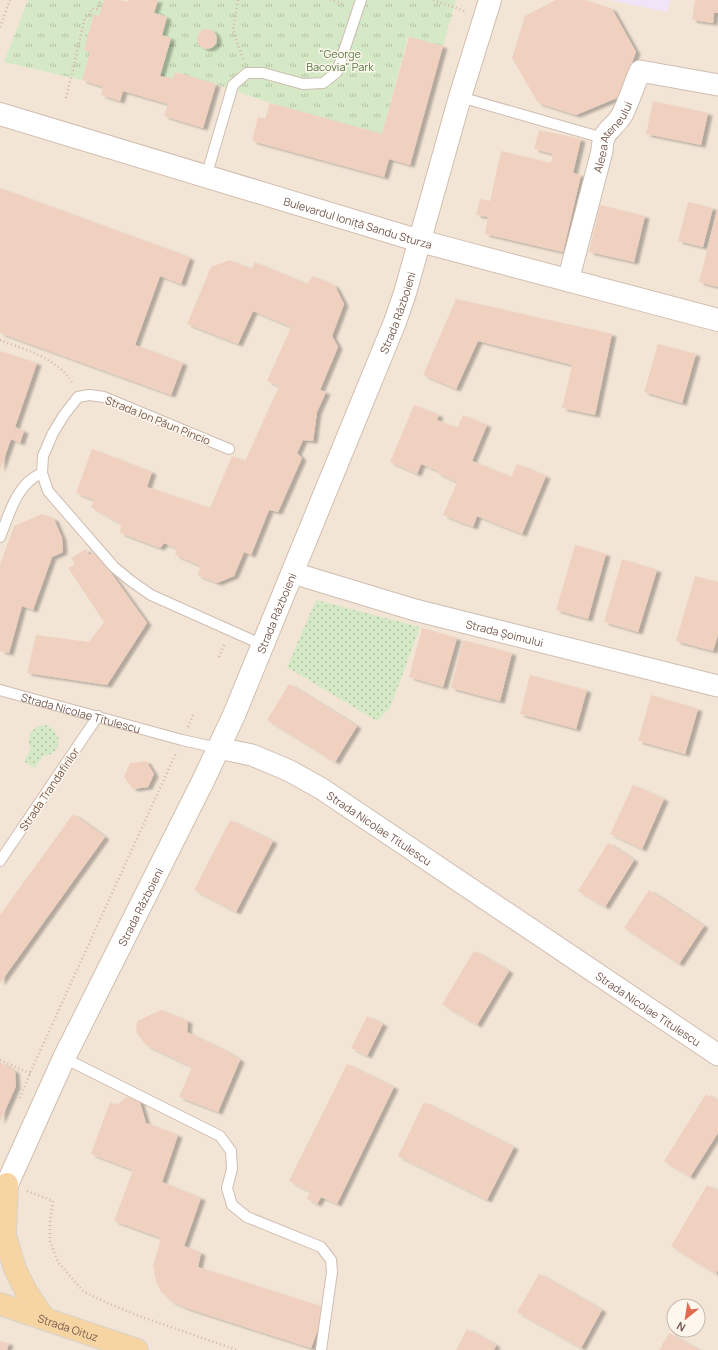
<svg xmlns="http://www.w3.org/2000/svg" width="718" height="1350" viewBox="0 0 718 1350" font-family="Manrope,sans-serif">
  <defs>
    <pattern id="grass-dots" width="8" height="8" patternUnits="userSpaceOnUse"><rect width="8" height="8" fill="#d6e9c6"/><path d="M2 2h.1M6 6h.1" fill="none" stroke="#b2c0a3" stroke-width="1.8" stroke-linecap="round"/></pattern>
    <pattern id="park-tufts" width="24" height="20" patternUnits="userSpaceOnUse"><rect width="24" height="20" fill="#d6e9c6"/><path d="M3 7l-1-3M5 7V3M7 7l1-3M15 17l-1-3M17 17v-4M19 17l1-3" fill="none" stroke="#b2c0a3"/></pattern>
    <filter id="shadow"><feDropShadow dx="4.5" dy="2.5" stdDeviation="1" flood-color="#0004"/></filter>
  </defs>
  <rect width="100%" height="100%" fill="#fcf3e8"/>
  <path fill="#f3e5d6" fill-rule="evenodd" d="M0,0h718v1350h-718zM674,1306h24v24h-24z"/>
  <path fill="#f0e4f8" d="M610,0h60l-3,12z"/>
  <path fill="url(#grass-dots)" d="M316,600l104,27 -30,81 -13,13 -90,-54z
    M45,725c19,6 18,30 -2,31l-8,12 -11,-7 7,-12c-6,-12 1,-23 14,-24z"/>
  <path fill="url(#park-tufts)" d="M28,0h76l-5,16 -5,-2 -10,36 6,2 -8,28 -78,-18z
    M158,0h298l-13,46 -35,-9 -26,97 -112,-31 -54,-19 -40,-12 -3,7 -13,-3 11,-38 -9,-3 -8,-22z"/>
  <path fill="#f0d1c0" filter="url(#shadow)" d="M104,0h16l7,2 1,-2h30l-4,13 13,4 -5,18 9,3 -11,38 13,3 2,-7 41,12 -13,44 -39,-12 4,-12 -45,-13 -3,10 -19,-6 2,-8 -21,-7 8,-28 -6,-2 10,-36 5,2z
    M556,0h29l27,9 24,43 -17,45 -43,18 -38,-12 -26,-45 13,-42z
    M695,0h23v13h-4l-1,10 -21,-3z
    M197 39a10 10 0 1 1 20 0a10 10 0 1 1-20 0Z
    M409,37l34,9 -33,119 -21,-6 -5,18 -132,-36 6,-24 7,2 5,-16 112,31z
    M653,101l55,12 -7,32 -55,-11z
    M539,130l42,9 -8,34 8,2 -18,77 -78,-18 3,-17 -12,-2 4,-16 10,2 11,-50 50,12 2,-9 -19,-5z
    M0,188l170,62 20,8 -9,26 -21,-8 -25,69 48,18 -12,32 -171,-62z
    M688,202l25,6 -10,39 -25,-6z
    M600,205l45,11 -11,46 -45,-10z
    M717,211h1v76l-19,-5z
    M229,260l23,9 2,-7 53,22 6,-8 22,10 9,18 -12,32 6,11 -18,43 6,2 -9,20 -4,29 -10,-1 -6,13 5,5 -24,54 -9,-2 -18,45 -7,-3 -10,24 -17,7 -20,-8 4,-9 -26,-11 2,-6 -13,-6 -4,5 -40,-15 1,-9 -30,-17 3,-7 -18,-7 16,-44 60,23 -5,15 63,21 22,-52 13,5 34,-75 -12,-5 24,-54 -38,-16 -15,33 -51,-20 24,-57z
    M456,299l156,35 -17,81 -33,-7 10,-43 -94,-24 -22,48 -33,-14z
    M658,344l38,10 -14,49 -38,-11z
    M0,351l37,12 -22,64 9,4 -4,12 -9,-4 -11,31z
    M414,405l25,10 -2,5 20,8 6,-13 24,10 -15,36 39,16 6,-13 29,12 -24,58 -45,-18 -4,11 -30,-12 14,-33 -20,-9 1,-2 -17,-7 -4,10 -27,-12z
    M42,514l12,5 8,19 1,14 -11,5 -19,53 -11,-4 -13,47 -9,-2v-86l14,-39z
    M575,545l31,9 -18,65 -32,-9z
    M86,549l3,6 7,-3 51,71 -40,62 -80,-12 9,-38 53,7 15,-20 -36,-54 7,-4 -4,-6z
    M622,559l35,11 -19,62 -34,-10z
    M695,576l23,6v53l-5,16 -37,-10z
    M422,628l35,10 -14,49 -34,-10z
    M463,640l49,13 -12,48 -49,-13z
    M530,675l57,15 -11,39 -56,-15z
    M289,684l68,42 -22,36 -68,-42z
    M651,695l47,14 -13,45 -47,-13z
    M146,761l8,13 -6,13 -15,2 -9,-12 6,-14z
    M633,785l31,14 -22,50 -32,-15z
    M73,814l32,23 -105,146v-68z
    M230,820l43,21 -37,71 -42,-22z
    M608,843l26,17 -29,47 -27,-16z
    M649,890l55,36 -25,38 -55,-36z
    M474,951l35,20 -32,54 -35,-21z
    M161,1010l27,11 -1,11 39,19 14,9 -22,52 -39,-15 13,-30 -46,-22 -10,-13 1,-11z
    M367,1016l16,8 -16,32 -16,-8z
    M0,1062l15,9 1,15 -16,36z
    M347,1064l47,23 -57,117 -16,-7 -4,7 -10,-5 3,-7 -21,-11z
    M706,1094l12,7v32l-28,44 -26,-16z
    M126,1097l13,2 7,24 32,12 -16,47 39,16 -17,48 17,7 -3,14 128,41 -15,40 -125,-40 -15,-7 -10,-9 -5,-11 -3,-15 8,-28 -47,-17 19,-51 -42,-16 19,-52 7,3z
    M424,1102l90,45 -27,53 -89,-44z
    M707,1185l11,6v79l-2,4 -45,-28z
    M539,1274l63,36 -21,38 -64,-36z
    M467,1329l29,16 -2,5h-38z
    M669,1333l30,17h-40z
    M0,1341l9,2 -2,7h-7z"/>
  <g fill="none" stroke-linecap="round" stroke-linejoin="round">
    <g stroke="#cfbdb1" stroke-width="12">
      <g id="lane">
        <path d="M460,97l143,41"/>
        <path d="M206,177l27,-92 14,-12h16l40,11 20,-1 14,-11 24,-72"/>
        <path d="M229,449l-125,-52 -15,-2 -11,2 -14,18 -11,18 -10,23 -1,17 6,18 66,76 17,14 20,14 112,50"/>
        <path d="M0,537c10,-24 16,-53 42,-64"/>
        <path id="s1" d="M0,690l182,50 36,8"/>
        <path d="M0,861l98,-145"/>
        <path d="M64,1058l156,78 11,15 1,18 -5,19 5,17 15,12 74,30 10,13 1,12 -11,78"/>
      </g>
    </g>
    <g stroke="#cfbdb1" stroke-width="23">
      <g id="street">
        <path id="s2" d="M568,281l34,-130c1,-24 10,-19 20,-36 7,-14 12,-30 18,-44l78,14"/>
        <path id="s3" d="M293,573l122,37 303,76"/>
        <path id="s4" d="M218,748l34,7 38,16 32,18 396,266"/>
      </g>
    </g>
    <g stroke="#d2bdae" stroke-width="24">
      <g id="secondary">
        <path id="s5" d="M0,114l420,127 298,79"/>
        <path id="s6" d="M0,1200l64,-142 140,-279 30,-64 161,-393 10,-29 55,-196 30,-97"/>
      </g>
    </g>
    <g stroke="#d8d1cd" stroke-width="24">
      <g id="primary">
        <path d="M7,1184l-2,52 10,33 12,24 17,25"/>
        <path id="s7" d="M0,1304l137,46"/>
      </g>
    </g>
    <path stroke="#d5b5a3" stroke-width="2.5" stroke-dasharray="1 3" stroke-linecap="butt" d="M238,0l-5,30 10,29
      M330,0l15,4
      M433,0l32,11
      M0,27l10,-27
      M66,98l19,-81 4,-1 2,-7h7l2,-9
      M0,340c26,10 58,18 73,44
      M219,657l5,-12
      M188,727l6,-14
      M0,1060l31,14
      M20,1098l10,-25 146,-320
      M27,1191l26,10 -3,19v21l8,21 26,30 26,12 29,12 98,34"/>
    <use href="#lane" stroke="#fff" stroke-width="10"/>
    <use href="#street" stroke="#fff" stroke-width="21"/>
    <use href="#secondary" stroke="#fff" stroke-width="22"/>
    <use href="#primary" stroke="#f7d5a3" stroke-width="22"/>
  </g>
  <g text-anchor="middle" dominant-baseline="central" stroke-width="3" stroke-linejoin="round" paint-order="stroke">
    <g font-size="11" fill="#567a45" stroke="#fef7ee">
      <text x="340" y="53">"George<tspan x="340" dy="13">Bacovia" Park</tspan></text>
    </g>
    <g font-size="11" fill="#75594d" stroke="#fef7ee">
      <text stroke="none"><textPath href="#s2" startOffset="152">Aleea Ateneului</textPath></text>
      <text stroke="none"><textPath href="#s5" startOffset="374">Bulevardul Ioniță Sandu Sturza</textPath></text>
      <text stroke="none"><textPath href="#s6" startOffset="973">Strada Războieni</textPath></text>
      <text transform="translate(158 420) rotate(22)">Strada Ion Păun Pincio</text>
      <text stroke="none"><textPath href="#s6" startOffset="649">Strada Războieni</textPath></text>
      <text stroke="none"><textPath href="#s3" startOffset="220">Strada Șoimului</textPath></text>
      <text stroke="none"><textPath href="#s1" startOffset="84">Strada Nicolae Titulescu</textPath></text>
      <text transform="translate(49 789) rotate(-56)">Strada Trandafirilor</text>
      <text stroke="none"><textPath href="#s4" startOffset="182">Strada Nicolae Titulescu</textPath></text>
      <text stroke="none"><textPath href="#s6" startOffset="325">Strada Războieni</textPath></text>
      <text stroke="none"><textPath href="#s4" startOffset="506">Strada Nicolae Titulescu</textPath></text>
      <text stroke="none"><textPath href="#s7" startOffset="72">Strada Oituz</textPath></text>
    </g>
  </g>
  <g transform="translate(686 1318) rotate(210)"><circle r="19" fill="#fef7ee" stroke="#c7b8ae"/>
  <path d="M0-3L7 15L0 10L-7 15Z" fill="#e06d52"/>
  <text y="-6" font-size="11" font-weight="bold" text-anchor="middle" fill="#75594d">N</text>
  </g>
</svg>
